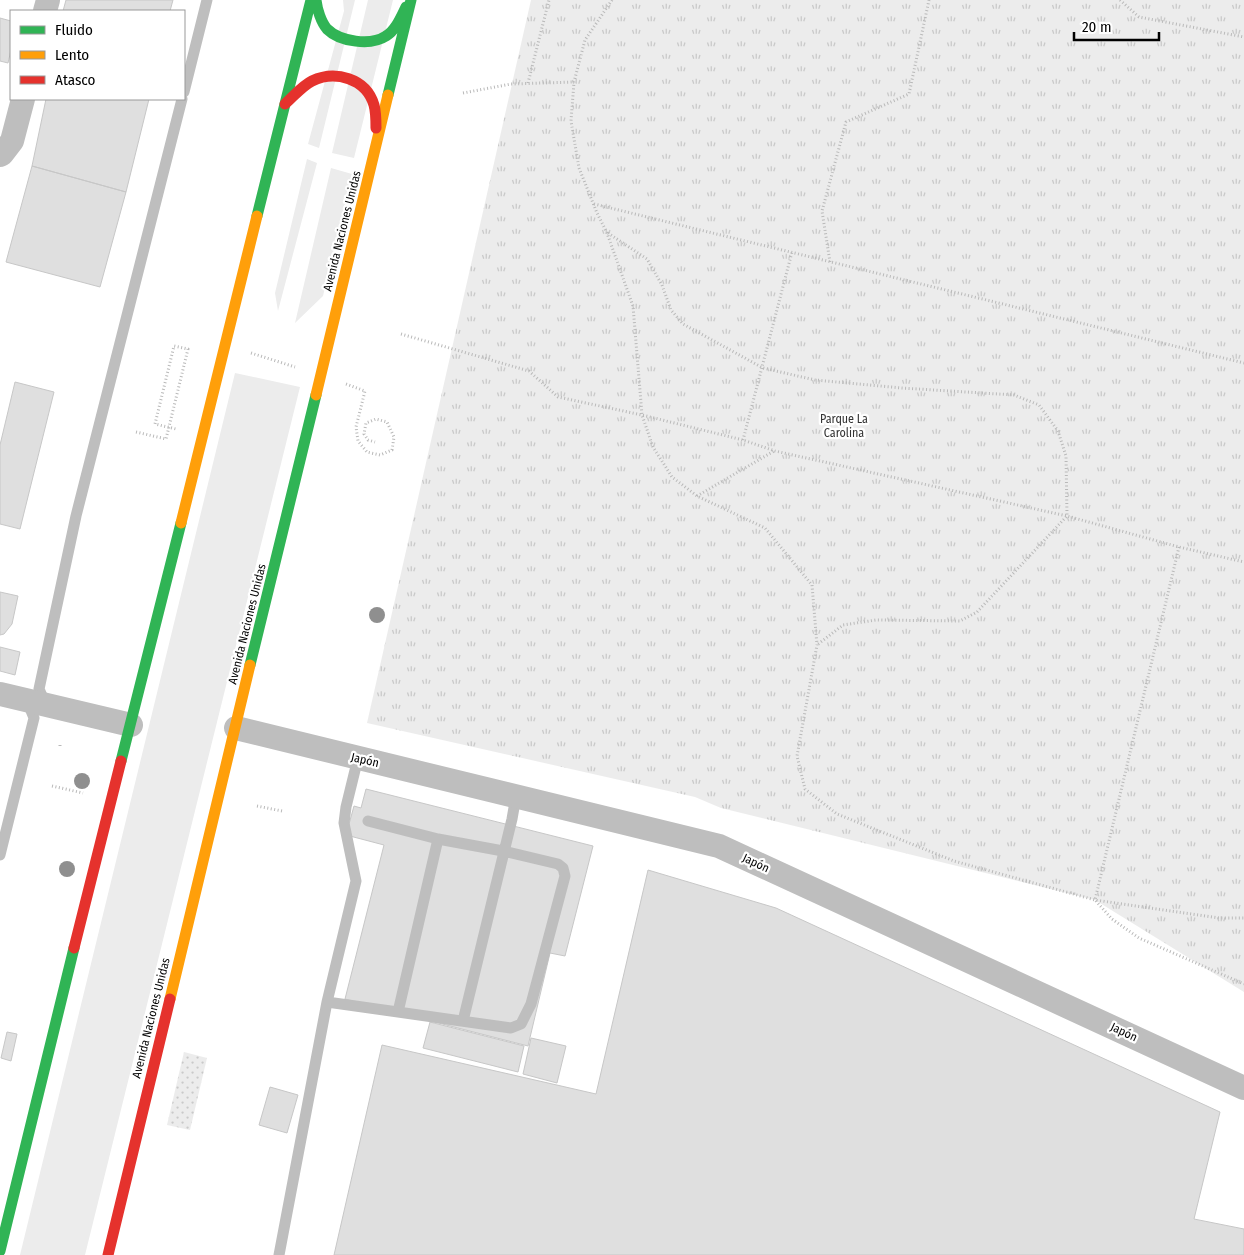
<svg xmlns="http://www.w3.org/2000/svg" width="1244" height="1255" viewBox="0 0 1244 1255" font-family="'Fira Sans Condensed',sans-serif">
  <defs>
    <pattern id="park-tufts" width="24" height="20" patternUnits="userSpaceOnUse" patternTransform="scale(1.25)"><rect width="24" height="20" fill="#ececec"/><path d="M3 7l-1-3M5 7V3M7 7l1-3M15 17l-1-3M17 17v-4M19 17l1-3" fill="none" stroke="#c9c9c9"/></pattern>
    <pattern id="garden-dots" width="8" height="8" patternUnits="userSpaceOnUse" patternTransform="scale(1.25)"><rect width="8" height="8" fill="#ececec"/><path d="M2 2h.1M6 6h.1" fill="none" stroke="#c9c9c9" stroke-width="1.8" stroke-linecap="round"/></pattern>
  </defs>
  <rect width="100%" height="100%" fill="#fff"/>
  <path fill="#ececec" d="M343,0h12l-36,148 -11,-4 36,-133z
    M368,0h25l-39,158 -22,-5z
    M307,159l10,4 -39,148 -3,-18z
    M331,168l21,6 -29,122 -28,27z
    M235,373l65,14 -215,868h-65z"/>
  <path fill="url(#park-tufts)" d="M531,0h713v992l-149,-92 -374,-92 -26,-11 -328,-74z"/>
  <path fill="url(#garden-dots)" d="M184,1052l23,6 -17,72 -23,-5z"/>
  <path fill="#dfdfdf" stroke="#c7c7c7" d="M66,0h107l-3,11h-107z
    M0,18l11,3v29l-3,13 -8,-2z
    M46,99h103l-23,93 -94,-26z
    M32,166l94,26 -26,95 -94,-25z
    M15,382l39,10 -34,137 -20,-5v-79z
    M0,592l18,4 -6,28 -8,10 -4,1z
    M0,647l20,5 -5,23 -15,-4z
    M366,789l227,57 -28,110 -15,-3 -22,93 -183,-47 39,-154 -38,-10 8,-29 7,2z
    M648,870l128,38 444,204 -26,107 50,10v26h-910l48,-210 214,49z
    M430,1022l94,24 -6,26 -95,-24z
    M7,1032l10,2 -6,27 -10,-3z
    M531,1038l35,8 -9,37 -34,-9z
    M270,1087l28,8 -11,38 -28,-8z"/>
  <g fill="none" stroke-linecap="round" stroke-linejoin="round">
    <path stroke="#b9b9b9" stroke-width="3" stroke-dasharray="1 2.5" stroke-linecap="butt" d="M612,0l-27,40 -11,42 -3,39 8,47 18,45 10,20 26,73 9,109 11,32 19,30 25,19 68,32 47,57 5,60 -20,111 8,33 32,25 117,47 141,39 124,18h25
      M1120,0l19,17 105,20
      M528,83l21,-83
      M463,93l48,-9 63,-2
      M594,204l650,159
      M608,233l39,26 15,26 9,25 12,14 80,44 52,12 87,8 112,7 25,10 19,26 8,25 1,60 -90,96 -17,9 -84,-1 -33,5 -26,20
      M830,262l-8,-51 24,-89 63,-28 20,-94
      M401,334l128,37 29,26 84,18 101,25 32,11 292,65 112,31 65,15
      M251,353l44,14
      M346,384l19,7 -9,36 2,14 9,11 13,3 12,-5 2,-13 -7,-15 -11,-3 -10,4 -2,11 4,6 7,2
      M136,432l30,7 22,-90 -14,-3 -19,78 21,5
      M743,440l49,-188
      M697,496l77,-45
      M1179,547l-84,353 17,19 27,19 105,46
      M60,746v-3
      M52,786l31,7
      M257,806l25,5"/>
    <path stroke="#bebebe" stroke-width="11" d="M184,92l23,-92
      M45,703l-6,-14 37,-173 106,-417
      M0,855l34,-137 -7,-17
      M327,1002l184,26 10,-4 10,-20 34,-128 -2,-8 -5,-4 -55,-13 -65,-12 -70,-18
      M398,1012l40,-173
      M463,1021l49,-202 4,-23
      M279,1255l48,-253 29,-121 -12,-58 2,-16 12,-49"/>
    <path stroke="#bebebe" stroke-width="24" d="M45,11l3,-11
      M0,155l2,-1 10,-13 11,-42
      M0,694l131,31
      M236,728l483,118 525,242"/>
    <path stroke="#30b455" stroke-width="11" d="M316,0c1,9 5,22 11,29 13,13 44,17 59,7 10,-6 15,-19 20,-29
      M388,95l23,-95
      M257,216l54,-216
      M250,665l66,-270
      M121,761l60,-238
      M0,1251l74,-303"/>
    <path stroke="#ff9f0a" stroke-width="11" d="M316,395l72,-300
      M181,523l76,-307
      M170,999l80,-334"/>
    <path stroke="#e5322d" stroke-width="11" d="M285,104c9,-8 17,-18 27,-23 23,-11 54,-3 62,24 2,7 2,15 2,23
      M74,948l47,-187
      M108,1255l62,-256"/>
  </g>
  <g fill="#8f8f8f">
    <circle cx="377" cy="615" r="8"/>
    <circle cx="82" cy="781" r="8"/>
    <circle cx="67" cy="869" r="8"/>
  </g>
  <g text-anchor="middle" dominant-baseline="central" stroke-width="4.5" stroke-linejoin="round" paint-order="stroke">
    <g font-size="12" fill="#000" stroke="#fff">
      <text transform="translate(342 231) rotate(-76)">Avenida Naciones Unidas</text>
      <text transform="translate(247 624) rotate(-76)">Avenida Naciones Unidas</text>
      <text transform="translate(365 760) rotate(13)">Japón</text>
      <text transform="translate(756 863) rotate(25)">Japón</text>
      <text transform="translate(151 1018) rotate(-76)">Avenida Naciones Unidas</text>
      <text transform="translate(1124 1032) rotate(25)">Japón</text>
    </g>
    <g font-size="12" fill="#333" stroke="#fff">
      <text x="844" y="419">Parque La<tspan x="844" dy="14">Carolina</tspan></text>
    </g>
  </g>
  <rect x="10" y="10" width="175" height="90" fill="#ffffff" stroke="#999999"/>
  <rect x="20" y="26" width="25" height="8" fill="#30b455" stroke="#999999"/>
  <text x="55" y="35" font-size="15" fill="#000000">Fluido</text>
  <rect x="20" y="51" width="25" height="8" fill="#ff9f0a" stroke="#999999"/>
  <text x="55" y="60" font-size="15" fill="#000000">Lento</text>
  <rect x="20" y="76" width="25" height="8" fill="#e5322d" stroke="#999999"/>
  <text x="55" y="85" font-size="15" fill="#000000">Atasco</text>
  <path d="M1074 32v8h85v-8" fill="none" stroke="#000000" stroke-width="2.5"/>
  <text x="1082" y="32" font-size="15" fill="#000000" stroke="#ffffff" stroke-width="4" paint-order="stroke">20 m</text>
</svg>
